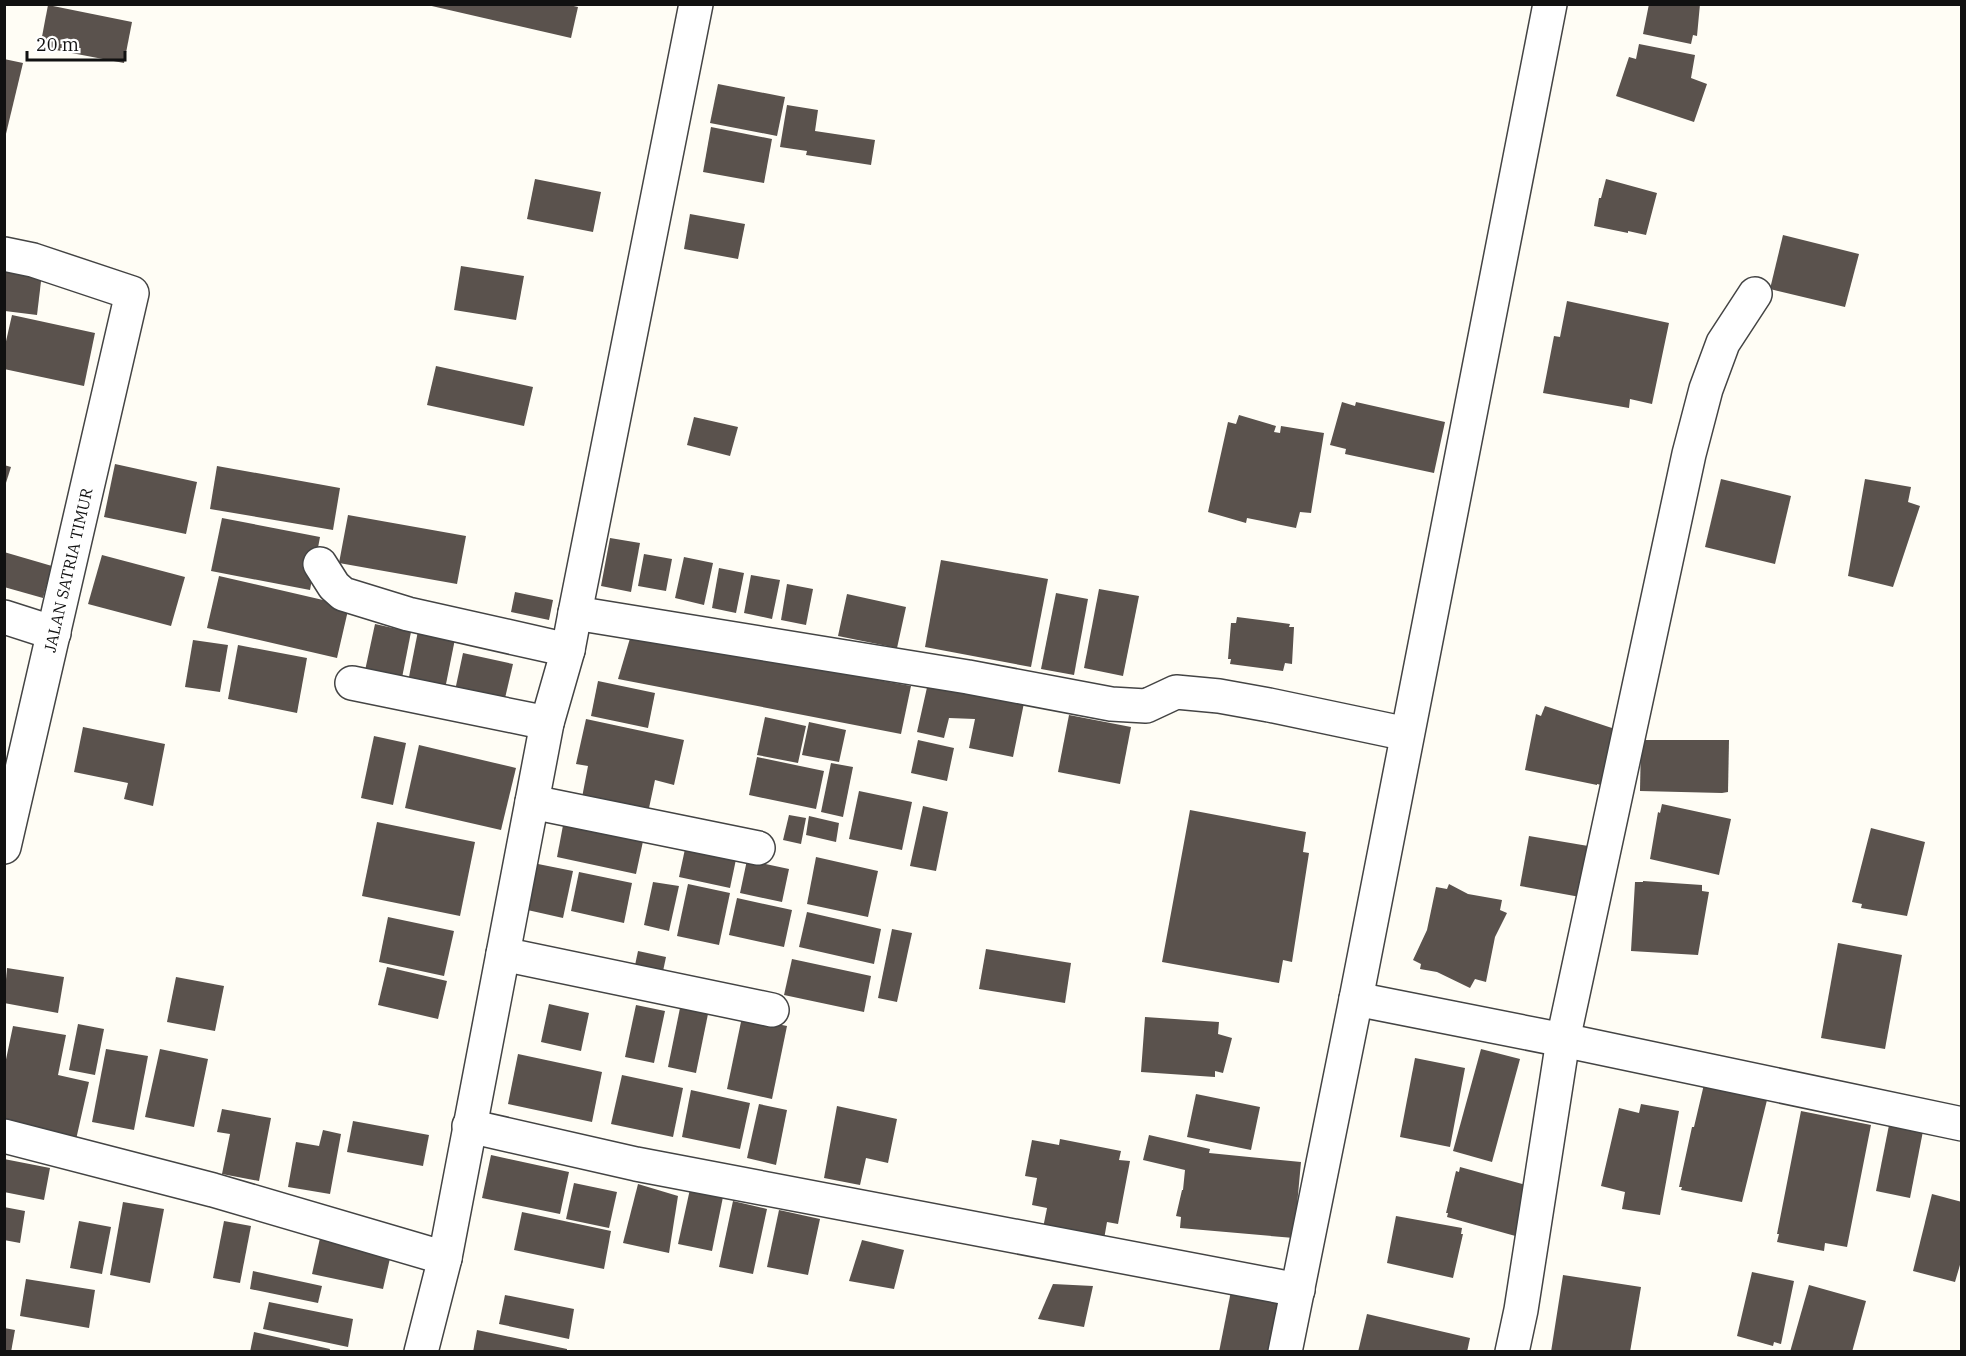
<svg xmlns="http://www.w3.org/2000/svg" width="1966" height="1356" viewBox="0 0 1966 1356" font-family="'IBM Plex Serif',serif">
	<rect width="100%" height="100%" fill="#fffdf5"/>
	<g fill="#5a524d">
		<path d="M423,4H565L578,7L571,38Z"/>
		<path d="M1649,4H1700L1697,36L1693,35L1691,44L1643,34Z"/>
		<path d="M48,5L132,22L124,63L40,47Z"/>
		<path d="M1639,44L1695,55L1691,78L1707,84L1694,122L1616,96L1629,57L1636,59Z"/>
		<path d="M4,59L23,63L5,138H4Z"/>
		<path d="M718,84L785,97L777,136L710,123Z"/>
		<path d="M787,105L818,110L815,131L875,140L871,165L806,155L807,151L780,147Z"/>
		<path d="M711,127L772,139L764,183L703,172Z"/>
		<path d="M535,179L601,192L593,232L527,219Z"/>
		<path d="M1606,179L1657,193L1646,235L1628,231V233L1594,226L1599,198H1601Z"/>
		<path d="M690,214L745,224L738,259L684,249Z"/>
		<path d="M1783,235L1859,254L1845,307L1770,289Z"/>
		<path d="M461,266L524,276L516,320L454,310Z"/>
		<path d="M5,268L42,273L37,315L5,311Z"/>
		<path d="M1567,301L1669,323L1652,404L1630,399L1629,408L1543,393L1554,336L1560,337Z"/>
		<path d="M12,315L95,333L84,386L4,369V350Z"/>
		<path d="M436,366L533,387L524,426L427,405Z"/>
		<path d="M1342,402L1355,406L1356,402L1445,422L1434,473L1345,454L1346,449L1330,445Z"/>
		<path d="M1239,415L1276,426L1274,432L1280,433L1281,426L1324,433L1311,513L1300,512L1296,528L1247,518L1246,523L1208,512L1228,422L1236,424Z"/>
		<path d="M694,417L738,427L730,456L687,445Z"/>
		<path d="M115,464L197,482L186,534L104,517Z"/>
		<path d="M4,465L11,467L5,486H4Z"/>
		<path d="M217,466L340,488L333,530L210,509Z"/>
		<path d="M1721,479L1791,496L1775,564L1705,547Z"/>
		<path d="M1865,479L1911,487L1908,502L1920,506L1893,587L1848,576Z"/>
		<path d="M348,515L466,536L457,584L339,563Z"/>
		<path d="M222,518L320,537L310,590L211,571Z"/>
		<path d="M610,538L640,543L631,592L601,586Z"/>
		<path d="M4,552L52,566L43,598L4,587Z"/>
		<path d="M644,554L672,559L666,591L638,586Z"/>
		<path d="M102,555L185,577L171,626L88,604Z"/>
		<path d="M684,557L713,563L704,605L675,598Z"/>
		<path d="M941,560L1048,579L1031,667L925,647Z"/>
		<path d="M719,568L744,573L736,613L712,608Z"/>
		<path d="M751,575L780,580L772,619L744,613Z"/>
		<path d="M219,576L349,606L337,658L207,628Z"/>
		<path d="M787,584L813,589L806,625L781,620Z"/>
		<path d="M1099,589L1139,596L1123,676L1084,668Z"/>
		<path d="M515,592L553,600L549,620L511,612Z"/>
		<path d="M1056,593L1088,599L1074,675L1041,669Z"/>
		<path d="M847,594L906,607L897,648L838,636Z"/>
		<path d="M1237,617L1290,624L1289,627H1294L1292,664L1285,663L1283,671L1230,664L1231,659H1228L1231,623H1236Z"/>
		<path d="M375,624L411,632L400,688L363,680Z"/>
		<path d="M418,631L455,639L444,694L407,687Z"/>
		<path d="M631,635L911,686L901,734L618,679Z"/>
		<path d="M193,640L228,645L220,692L185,687Z"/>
		<path d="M238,645L307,658L297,713L228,699Z"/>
		<path d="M463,653L513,664L502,711L453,700Z"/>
		<path d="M598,681L655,693L648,728L591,716Z"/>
		<path d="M928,683L1024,703L1013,757L969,748L975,719L949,718L944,738L917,732Z"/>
		<path d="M1545,706L1615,729L1611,787L1597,784V785L1525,770L1536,714L1541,716Z"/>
		<path d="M1069,715L1131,727L1120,784L1058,772Z"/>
		<path d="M765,717L806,726L798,763L757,755Z"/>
		<path d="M586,719L684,740L674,785L655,780L646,822L580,808L588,766L576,764Z"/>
		<path d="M809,722L846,730L839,762L802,755Z"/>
		<path d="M83,727L165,744L153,806L124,799L128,783L74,772Z"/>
		<path d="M374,736L406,743L393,805L361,798Z"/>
		<path d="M918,740L954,748L947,781L911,773Z"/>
		<path d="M1641,740H1729L1728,792L1722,793L1640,791Z"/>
		<path d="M419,745L516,768L501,830L405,808Z"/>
		<path d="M757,757L824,771L816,809L749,795Z"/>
		<path d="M831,763L853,767L843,817L821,812Z"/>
		<path d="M859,791L912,802L902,850L849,839Z"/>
		<path d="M1662,804L1731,819L1719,875L1650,859L1658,812L1660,813Z"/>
		<path d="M923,806L948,812L936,871L910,866Z"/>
		<path d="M1190,810L1306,832L1303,852L1309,853L1292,962L1283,960L1279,983L1162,962Z"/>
		<path d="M565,815L645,832L636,874L557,857Z"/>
		<path d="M789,815L806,818L801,844L783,840Z"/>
		<path d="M809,816L839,823L836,842L806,835Z"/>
		<path d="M377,822L475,842L460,916L362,896Z"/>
		<path d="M1871,828L1925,842L1907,916L1861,908L1862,904L1852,902Z"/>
		<path d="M688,835L739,845L730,888L679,877Z"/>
		<path d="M1529,836L1600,848L1591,899L1520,886Z"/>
		<path d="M816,857L878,871L868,917L807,904Z"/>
		<path d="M747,860L789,869L782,902L740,893Z"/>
		<path d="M533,863L573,871L563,918L523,909Z"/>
		<path d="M579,872L632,883L624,923L571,911Z"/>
		<path d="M1643,881L1702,885V891L1709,892L1698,955L1631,951L1635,882H1643Z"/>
		<path d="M653,882L679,886L669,931L644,925Z"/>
		<path d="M688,884L730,893L719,945L677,936Z"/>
		<path d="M1449,884L1468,894L1502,900L1500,910L1507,913L1495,937L1486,982L1475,979L1470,988L1437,972L1420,969L1421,964L1413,960L1427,930L1436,887L1447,889Z"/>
		<path d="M737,898L792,910L784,947L729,935Z"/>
		<path d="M807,912L881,929L874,964L799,947Z"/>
		<path d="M388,917L454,931L444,976L379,962Z"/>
		<path d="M892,929L912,933L897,1002L878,998Z"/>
		<path d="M1838,943L1902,955L1885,1049L1821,1038Z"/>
		<path d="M986,949L1071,963L1065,1003L979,989Z"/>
		<path d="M638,951L666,957L662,976L634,970Z"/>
		<path d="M792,959L871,976L864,1012L784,995Z"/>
		<path d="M387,967L447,981L438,1019L378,1005Z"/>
		<path d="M7,968L64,977L58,1013L4,1003Z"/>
		<path d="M176,977L224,986L215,1031L167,1022Z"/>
		<path d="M549,1004L589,1013L581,1051L541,1042Z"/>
		<path d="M636,1005L665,1011L654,1063L625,1057Z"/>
		<path d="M680,1008L708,1014L696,1073L668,1067Z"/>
		<path d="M742,1017L787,1026L772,1099L727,1089Z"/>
		<path d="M1145,1017L1219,1022L1218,1034L1232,1038L1223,1073L1215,1071V1077L1141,1072Z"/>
		<path d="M78,1024L104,1029L95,1075L69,1070Z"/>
		<path d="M13,1026L66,1035L58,1075L89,1082L75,1144L4,1130V1069Z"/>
		<path d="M106,1049L148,1056L134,1130L92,1122Z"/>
		<path d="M160,1049L208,1059L194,1127L145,1117Z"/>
		<path d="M1481,1049L1520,1059L1492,1162L1453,1151Z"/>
		<path d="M518,1054L602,1072L592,1122L508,1104Z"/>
		<path d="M1415,1058L1465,1068L1450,1147L1400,1137Z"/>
		<path d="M622,1075L683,1088L673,1137L611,1124Z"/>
		<path d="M1705,1080L1768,1096L1742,1202L1681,1190L1682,1187H1679L1692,1127H1694Z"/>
		<path d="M691,1090L750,1103L740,1149L682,1137Z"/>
		<path d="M1196,1094L1260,1107L1251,1150L1187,1137Z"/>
		<path d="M759,1104L787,1110L776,1165L747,1158Z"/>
		<path d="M1641,1104L1679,1111L1660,1215L1622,1209L1625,1192L1601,1186L1619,1108L1639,1113Z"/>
		<path d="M837,1106L897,1119L888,1163L866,1158L860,1185L824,1178Z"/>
		<path d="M222,1109L271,1118L259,1181L222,1174L230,1134L217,1132Z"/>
		<path d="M1801,1111L1871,1125L1847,1247L1825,1243L1824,1251L1777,1242L1779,1234H1777Z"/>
		<path d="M1890,1120L1924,1126L1910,1198L1876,1191Z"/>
		<path d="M353,1121L429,1135L423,1166L347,1152Z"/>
		<path d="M323,1130L341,1134L330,1194L288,1187L296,1142L319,1146Z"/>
		<path d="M1149,1135L1210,1149L1209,1153L1301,1162L1294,1238L1180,1228L1181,1217L1176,1216L1182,1190H1183L1185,1170L1143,1160Z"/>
		<path d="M1060,1139L1121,1151L1119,1160L1130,1161L1118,1224L1107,1222L1103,1245L1042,1233L1047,1208L1032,1205L1037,1178L1025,1176L1032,1140L1059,1145Z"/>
		<path d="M491,1155L569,1172L560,1214L482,1198Z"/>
		<path d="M4,1159L50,1168L44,1200L4,1192Z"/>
		<path d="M1460,1167L1533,1187L1519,1237L1447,1217L1448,1213H1446L1456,1171L1459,1172Z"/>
		<path d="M574,1183L617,1192L609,1228L566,1219Z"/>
		<path d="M638,1184L678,1196L669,1253L623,1243Z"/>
		<path d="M690,1189L723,1197L712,1251L678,1244Z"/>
		<path d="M1932,1194L1962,1202V1258L1955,1282L1913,1271Z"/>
		<path d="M733,1201L767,1209L753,1274L719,1267Z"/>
		<path d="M123,1202L164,1209L150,1283L110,1275Z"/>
		<path d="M4,1207L25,1211L20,1243L4,1240Z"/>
		<path d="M779,1210L820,1219L808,1275L767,1267Z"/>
		<path d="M522,1212L611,1231L604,1269L514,1250Z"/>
		<path d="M1396,1216L1462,1228L1461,1234H1463L1453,1278L1387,1263Z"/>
		<path d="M79,1221L111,1227L102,1274L70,1268Z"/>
		<path d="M224,1221L251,1226L240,1283L213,1278Z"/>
		<path d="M320,1238L391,1254L383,1289L312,1274Z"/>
		<path d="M862,1240L904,1250L894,1289L849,1281Z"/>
		<path d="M253,1271L322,1286L318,1303L250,1289Z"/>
		<path d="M1752,1272L1794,1281L1781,1344L1774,1342L1773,1346L1737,1336Z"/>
		<path d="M1563,1275L1641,1287L1630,1352H1551Z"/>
		<path d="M26,1279L95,1290L89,1328L20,1316Z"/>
		<path d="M1053,1284L1093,1286L1084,1327L1038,1319Z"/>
		<path d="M1809,1285L1866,1301L1852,1352H1790Z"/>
		<path d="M1231,1291L1290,1302L1280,1352H1219Z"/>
		<path d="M505,1295L574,1309L569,1339L499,1324Z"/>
		<path d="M269,1302L353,1319L348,1347L263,1329Z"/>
		<path d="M1367,1314L1470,1338L1467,1352H1358Z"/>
		<path d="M4,1328L15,1330L11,1352H4Z"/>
		<path d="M477,1330L567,1349V1352H473Z"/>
		<path d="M254,1332L330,1349L329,1352H250Z"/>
	</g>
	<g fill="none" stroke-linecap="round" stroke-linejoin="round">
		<defs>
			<g id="minor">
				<path d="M4,254L33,260L132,293L4,847"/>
				<path d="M320,564L334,586L343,594L408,614L568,650"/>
				<path d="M575,613L968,677L1111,704L1146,706L1176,692L1219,696L1269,705L1407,734"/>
				<path d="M4,617L54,633"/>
				<path d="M352,683L547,723"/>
				<path d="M532,802L758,848"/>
				<path d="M503,954L772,1010"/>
				<path d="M1356,999L1563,1040L1962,1124"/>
				<path d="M469,1126L636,1164L1298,1290"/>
				<path d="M4,1136L213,1190L445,1258"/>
				<path d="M421,1352L445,1258L547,723L568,650L575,613L696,4"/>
				<path d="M1285,1352L1356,999L1550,4"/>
				<path d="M1512,1352L1521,1310L1563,1040L1689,454L1706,389L1723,343L1755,294"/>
			</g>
		</defs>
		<use href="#minor" stroke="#444" stroke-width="36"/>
		<use href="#minor" stroke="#fff" stroke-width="33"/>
	</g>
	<g text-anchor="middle" stroke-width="6" stroke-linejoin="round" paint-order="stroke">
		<g font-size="16" fill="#111" stroke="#fff">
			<text transform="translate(68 570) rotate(-77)" y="6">JALAN SATRIA TIMUR</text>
		</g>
	</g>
	<rect width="1966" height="1356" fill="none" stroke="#111111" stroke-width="12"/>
	<path d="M27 51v9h98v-9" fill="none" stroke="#111111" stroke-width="3"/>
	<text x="36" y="51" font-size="18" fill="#111111" stroke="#ffffff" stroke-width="4.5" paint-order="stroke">20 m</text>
</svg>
